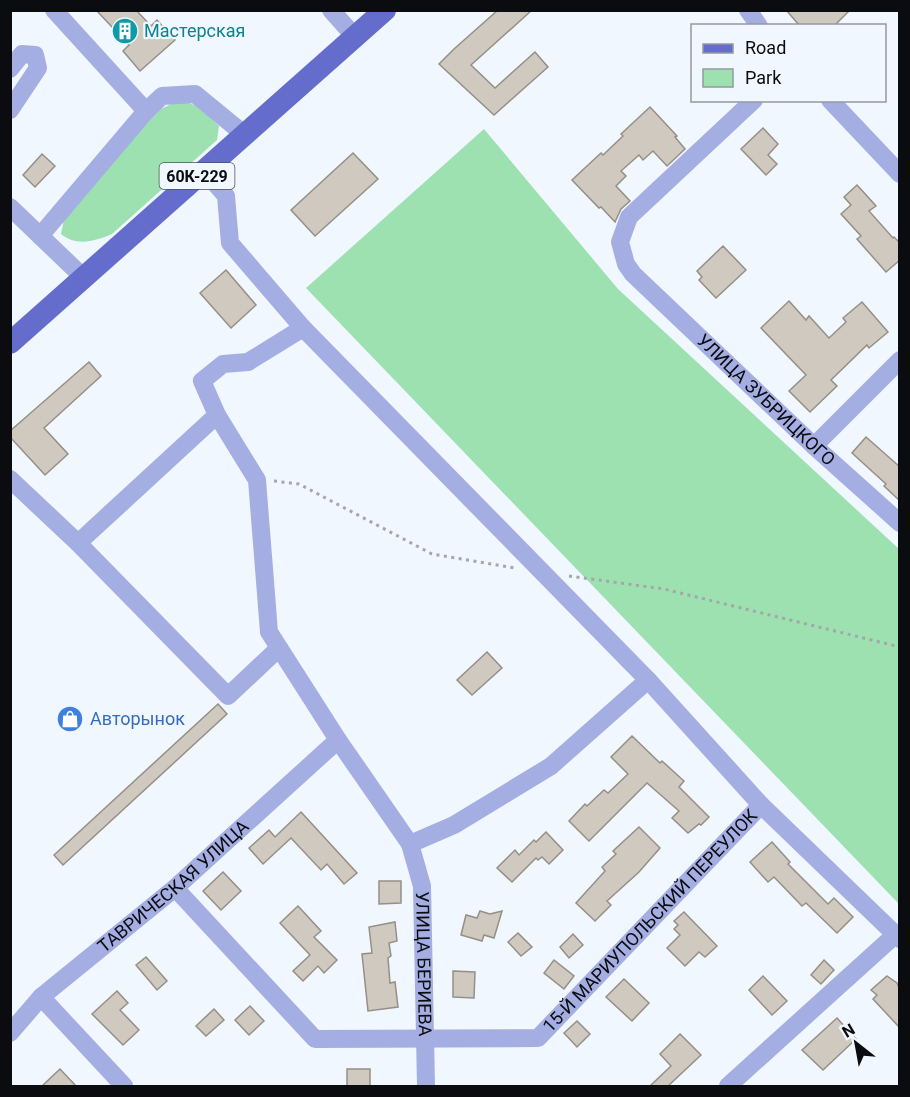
<svg xmlns="http://www.w3.org/2000/svg" width="910" height="1097" viewBox="0 0 910 1097" font-family="Roboto,sans-serif">
	<rect width="100%" height="100%" fill="#f0f7fe"/>
	<g fill="#9de1b0">
		<path d="M187,102L199,107L219,126L217,140L112,234C95,241 77,247 61,234L64,219L157,111L171,104Z"/>
		<path d="M484,129L618,289L899,549V904L306,288Z"/>
	</g>
	<g fill="#d0c9bf" stroke="#958f85" stroke-width="1.5">
		<path d="M96,10H136L151,26L157,20L175,40L140,71L123,51L129,45Z"/>
		<path d="M498,10H532L471,65L495,88L535,52L548,67L494,115L439,64L454,49Z"/>
		<path d="M786,10H850L834,26H800Z"/>
		<path d="M650,107L677,136L675,137L685,149L667,166L653,151L643,160L639,155L621,171L626,176L616,186L630,201L621,209L615,222L601,207L599,208L572,180L601,153L603,155L623,136L621,134Z"/>
		<path d="M763,128L778,144L768,155L777,164L766,175L741,149Z"/>
		<path d="M353,153L378,179L315,236L291,210Z"/>
		<path d="M42,154L55,166L35,187L23,175Z"/>
		<path d="M857,185L876,206L869,211L893,238L894,237L900,243V260L886,272L857,239L861,236L841,214L851,205L844,197Z"/>
		<path d="M723,246L746,270L716,298L699,280L702,277L697,271Z"/>
		<path d="M226,270L256,305L231,328L200,293Z"/>
		<path d="M789,301L806,320L809,316L829,338L846,322L843,318L862,302L888,332L869,348L867,345L831,380L837,386L810,412L789,391L806,375L761,328Z"/>
		<path d="M89,362L101,376L44,428L68,454L45,475L10,437V431Z"/>
		<path d="M866,437L900,467V501L884,486L886,484L852,453Z"/>
		<path d="M487,652L502,668L472,695L457,680Z"/>
		<path d="M218,704L227,714L63,865L54,855Z"/>
		<path d="M632,736L660,763L662,761L684,781L679,787L709,817L701,825L699,824L688,833L672,818L679,811L647,783L589,841L569,821L585,804L587,806L604,790L608,793L628,774L611,757Z"/>
		<path d="M301,812L357,873L344,884L327,864L321,870L291,838L263,864L249,848L269,830L275,837Z"/>
		<path d="M639,827L660,848L639,872L607,901L611,905L595,921L576,903L605,871L602,867L616,854L613,851Z"/>
		<path d="M546,832L563,850L549,864L542,857L538,860L536,858L512,882L497,868L515,850L519,855L534,840L536,842Z"/>
		<path d="M772,842L790,862L788,864L828,904L834,898L853,917L837,933L806,903L802,906L774,877L768,882L750,862Z"/>
		<path d="M223,872L241,891L221,910L203,891Z"/>
		<path d="M379,881H401V903L379,904Z"/>
		<path d="M298,906L321,931L314,937L337,960L324,973L318,966L303,981L293,971L310,955L280,923Z"/>
		<path d="M480,911L490,914L502,911L494,938L484,935L482,941L461,935L466,915L477,918Z"/>
		<path d="M684,912L717,946L705,957L699,952L685,966L667,948L680,935L674,929L678,925L674,921Z"/>
		<path d="M395,922L397,941L389,943L391,956L388,958L390,983L395,982L398,1007L368,1011L362,954L372,953L369,927Z"/>
		<path d="M518,933L532,947L521,956L508,942Z"/>
		<path d="M573,934L583,945L569,958L560,947Z"/>
		<path d="M146,957L167,981L157,990L136,965Z"/>
		<path d="M554,960L574,976L564,989L544,973Z"/>
		<path d="M824,960L834,970L821,984L811,975Z"/>
		<path d="M453,971L475,972L474,998L453,997Z"/>
		<path d="M763,976L787,1001L772,1015L749,990Z"/>
		<path d="M887,976L897,983L900,990V1028L873,999L877,995L871,990Z"/>
		<path d="M624,979L649,1003L632,1021L606,997Z"/>
		<path d="M117,991L128,1003L120,1010L139,1030L123,1045L92,1014Z"/>
		<path d="M250,1006L264,1021L249,1035L235,1020Z"/>
		<path d="M214,1009L224,1020L206,1036L196,1026Z"/>
		<path d="M837,1018L856,1039L823,1070L802,1050Z"/>
		<path d="M577,1021L590,1034L577,1047L564,1033Z"/>
		<path d="M680,1034L701,1055L668,1086H650L671,1066L660,1054Z"/>
		<path d="M60,1069L76,1086H42Z"/>
		<rect x="347" y="1069" width="23" height="17"/>
	</g>
	<g fill="none" stroke-linecap="round" stroke-linejoin="round">
		<g stroke="#a2a7ad" stroke-width="3" stroke-dasharray="3 4.5" stroke-linecap="butt">
			<path d="M274,481L299,484L432,554L515,568"/>
			<path d="M569,576L664,589L900,647"/>
		</g>
		<g stroke="#a5aee2" stroke-width="18">
			<path d="M54,10L146,111"/>
			<path d="M331,10L355,37"/>
			<path d="M748,10L759,26"/>
			<path d="M10,69L22,54L35,55L38,68L10,110"/>
			<path id="s1" d="M754,100L629,217L620,242L626,264L633,274L814,446L900,523"/>
			<path d="M830,100L900,174"/>
			<path d="M204,170L226,196L230,243L303,328L648,680L761,805L900,939"/>
			<path d="M10,207L83,277"/>
			<path d="M40,236L146,111L162,96L195,94L245,135"/>
			<path id="s2" d="M303,328L248,362L223,364L202,381L217,415L257,480L269,632L338,740L410,844L422,886L426,1086"/>
			<path d="M814,446L900,360"/>
			<path d="M10,479L78,543L228,696L279,648"/>
			<path d="M78,543L217,415"/>
			<path d="M410,844L454,825L551,766L648,680"/>
			<path id="s3" d="M175,888L315,1039L538,1038L761,805"/>
			<path d="M41,997L124,1086"/>
			<path id="s4" d="M10,1033L41,997L175,888L338,740"/>
			<path d="M728,1086L895,935"/>
		</g>
		<path stroke="#646dcb" stroke-width="22" d="M10,343L385,10"/>
	</g>
	<defs>
		<symbol id="building-disc" viewBox="-11 -11 22 22"><circle r="9.5" fill="#0f9aa8" stroke="#f0f7fe"/><path d="M-4-6H4V6H1V3H-1V6H-4ZM-2.5-4.3h1.7v1.8h-1.7ZM.8-4.3h1.7v1.8H.8ZM-2.5-1h1.7V.8h-1.7ZM.8-1h1.7V.8H.8Z" fill="#fff"/></symbol>
		<symbol id="shop-disc" viewBox="-11 -11 22 22"><circle r="9.5" fill="#3f7fe0" stroke="#f0f7fe"/><path d="M-5-2.5h2.3a2.7 3.5 0 0 1 5.4 0H5L5.5 6h-11ZM-1.5-2.5h3a1.5 2.3 0 0 0-3 0Z" fill="#fff"/></symbol>
	</defs>
	<g fill-rule="evenodd">
		<use href="#building-disc" x="110" y="16" width="30" height="30"/>
		<use href="#shop-disc" x="55" y="704" width="30" height="30"/>
	</g>
	<g text-anchor="middle" stroke-width="4.5" stroke-linejoin="round" paint-order="stroke">
		<rect fill="#f0f7fe" stroke="#4f5257" stroke-width="1.5" x="159.5" y="163" width="75" height="26" rx="4.5"/>
		<g font-size="16" font-weight="bold" fill="#0a0c0f">
			<text x="197" y="182">60К-229</text>
		</g>
		<g font-size="18" fill="#0d838f" stroke="#f0f7fe" text-anchor="start">
			<text x="144" y="37">Мастерская</text>
		</g>
		<g font-size="18" fill="#0a0c0f" stroke="#f0f7fe">
			<text dy="6" stroke="none"><textPath href="#s1" startOffset="416">УЛИЦА ЗУБРИЦКОГО</textPath></text>
			<text dy="6" stroke="none"><textPath href="#s4" startOffset="220">ТАВРИЧЕСКАЯ УЛИЦА</textPath></text>
			<text dy="6" stroke="none"><textPath href="#s3" startOffset="591">15-Й МАРИУПОЛЬСКИЙ ПЕРЕУЛОК</textPath></text>
			<text dy="6" stroke="none"><textPath href="#s2" startOffset="759">УЛИЦА БЕРИЕВА</textPath></text>
		</g>
		<g font-size="18" fill="#366cbe" stroke="#f0f7fe" text-anchor="start">
			<text x="90" y="725">Авторынок</text>
		</g>
	</g>
	<rect width="910" height="1097" fill="none" stroke="#0a0c0f" stroke-width="24"/>
	<rect x="691" y="24" width="195" height="78" fill="#f0f7fe" stroke="#94999e" stroke-width="1.5"/>
	<rect x="703" y="44" width="30" height="9" fill="#646dcb" stroke="#94999e" stroke-width="1.5"/>
	<text x="745" y="54" font-size="18" fill="#0a0c0f">Road</text>
	<rect x="703" y="69" width="30" height="18" fill="#9de1b0" stroke="#94999e" stroke-width="1.5"/>
	<text x="745" y="84" font-size="18" fill="#0a0c0f">Park</text>
	<g transform="translate(856 1043) rotate(329)" stroke="#f0f7fe" stroke-width="4.5" paint-order="stroke">
	<path d="M0-4.5L10 22L0 15L-10 22Z" fill="#0a0c0f"/>
	<text y="-9" font-size="16" font-weight="bold" text-anchor="middle" fill="#0a0c0f">N</text>
	</g>
</svg>
